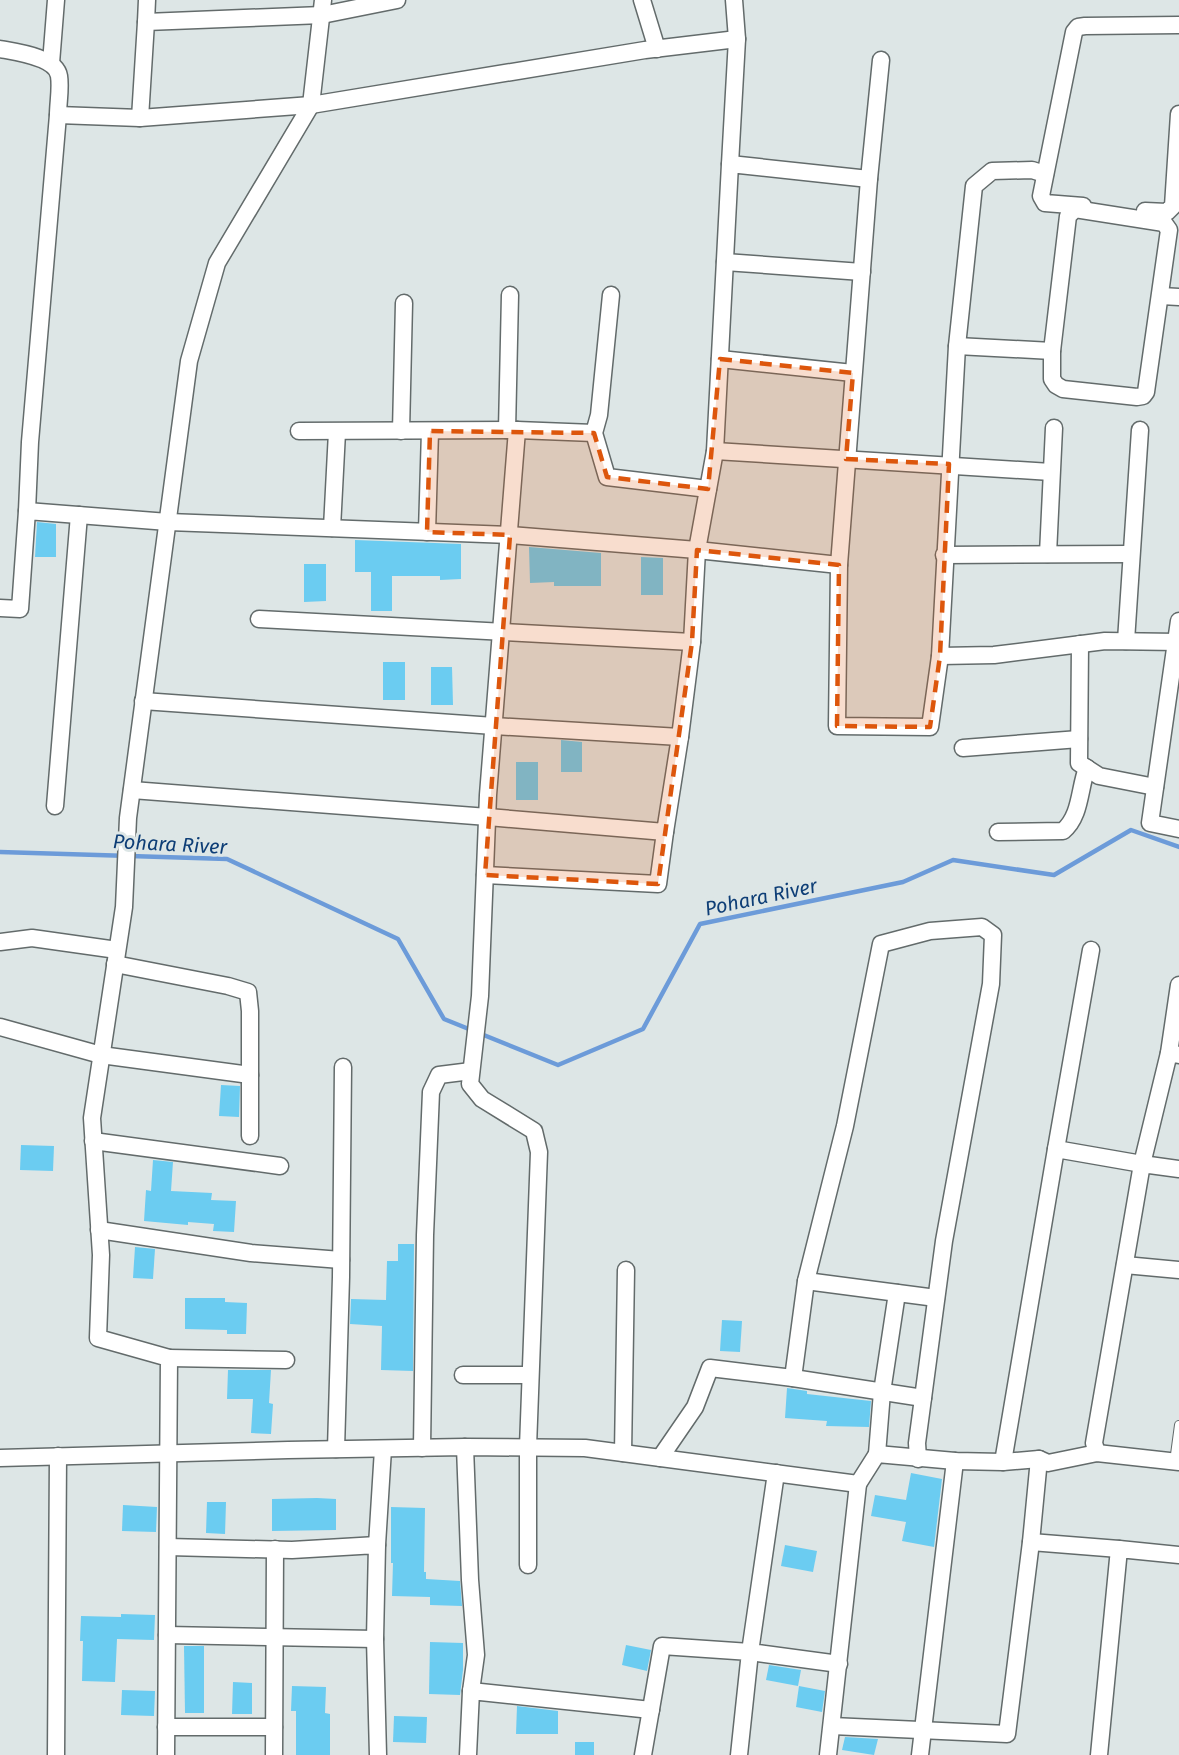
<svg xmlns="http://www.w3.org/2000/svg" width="1179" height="1755" viewBox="0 0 1179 1755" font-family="'Fira Sans',sans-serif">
	<rect width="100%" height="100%" fill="#dde6e6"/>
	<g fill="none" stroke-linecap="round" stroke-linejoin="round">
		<path stroke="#6c9bd9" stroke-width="4.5" d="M0,852L227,859L398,939L444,1019L558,1065L643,1029L700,924L903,882L953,860L1054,875L1131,830L1179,847"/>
	</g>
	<g fill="#6bccf1">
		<path d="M37,522L56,524V557H35Z"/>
		<path d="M355,540L461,544V579L440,580V576H392V611H371V572H355Z"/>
		<path d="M529,547L601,553V586H554V582L530,583Z"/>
		<path d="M641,557L663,558V595H641Z"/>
		<path d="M304,564H326V601L304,602Z"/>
		<rect x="383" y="662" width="22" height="38"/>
		<path d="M431,667H452L453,705H431Z"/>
		<path d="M561,740L582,742V772H561Z"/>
		<rect x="516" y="762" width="22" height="38"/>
		<path d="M221,1085L240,1086L239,1117L219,1116Z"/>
		<path d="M21,1145L54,1146L53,1171L20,1170Z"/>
		<path d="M153,1160L173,1162L171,1191L212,1193L211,1200L236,1201L234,1232L213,1231L214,1224L188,1222V1225L144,1221L146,1190L151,1191Z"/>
		<path d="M398,1244H414L413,1371L381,1370L382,1326L350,1324L351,1299L386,1300L387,1261H398Z"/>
		<path d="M135,1247L155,1249L153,1279L133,1278Z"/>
		<path d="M185,1298H225V1302L247,1303L246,1334H227V1330L185,1329Z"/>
		<path d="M722,1320L742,1321L740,1352L720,1351Z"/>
		<path d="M228,1370H271L269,1403L273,1404L271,1434L251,1433L253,1399H227Z"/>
		<path d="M787,1388L807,1391V1394L871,1401L869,1427L826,1426L827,1421L785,1418Z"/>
		<path d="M911,1473L942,1479L934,1547L902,1541L906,1522L871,1516L875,1495L906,1500Z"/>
		<path d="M317,1498L336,1499V1530L272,1531V1499Z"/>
		<path d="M207,1502H226L225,1534L206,1533Z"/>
		<path d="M123,1505L157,1507L156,1532L122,1531Z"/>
		<path d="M391,1507L425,1508L424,1572H426V1579L460,1581L462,1606L430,1605V1597L392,1596L393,1563H391Z"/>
		<path d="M785,1545L817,1551L813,1572L781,1566Z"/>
		<path d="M121,1614L155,1615L154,1640L117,1639L115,1682L82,1681L83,1641H80L81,1616L121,1617Z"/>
		<path d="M430,1642L463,1643V1670L460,1695L429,1694Z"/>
		<path d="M626,1645L651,1650L647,1671L622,1665Z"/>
		<path d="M184,1646H204V1713H185Z"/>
		<path d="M769,1665L801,1670L798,1686L766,1680Z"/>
		<path d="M233,1682L252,1683V1714H232Z"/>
		<path d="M292,1686L326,1687L325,1713L330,1714V1755H296V1711H291Z"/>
		<path d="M799,1686L825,1691L822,1712L796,1707Z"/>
		<path d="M122,1690L155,1691L154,1716L121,1715Z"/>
		<path d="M517,1706L558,1711V1734H516Z"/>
		<path d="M394,1716L427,1717L426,1743L393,1742Z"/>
		<path d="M845,1737L878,1739L874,1755L842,1750Z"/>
		<rect x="575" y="1742" width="19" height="13"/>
	</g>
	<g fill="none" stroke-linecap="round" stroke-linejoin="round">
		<defs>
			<path id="lane" d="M1174,1462L1179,1425"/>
			<g id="street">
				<path d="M642,0L657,49"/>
				<path d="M146,22L147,0"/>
				<path d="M0,49C16,52 56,57 59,76C61,88 58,103 58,115L30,442L27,511"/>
				<path d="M881,60L869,179L839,565L837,726L930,727L940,656"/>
				<path d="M51,63L56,0"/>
				<path d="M58,115L140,118L311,105L645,50L737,39"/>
				<path d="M140,118L146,22L322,15L397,0"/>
				<path d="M730,164L737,39L734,0"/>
				<path d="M1045,174L1032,170L992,171L974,186L957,346L940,656L994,655L1105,641L1179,642"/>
				<path d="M1083,206L1045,203L1041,196L1074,32L1078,27L1085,26L1179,25"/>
				<path d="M1075,209L1164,223L1169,230L1146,392L1143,396L1137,397L1063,389L1056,385L1052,379V351L1068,216Z"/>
				<path d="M1145,211L1167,212L1173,206L1179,114"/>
				<path d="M725,262L862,272"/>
				<path d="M611,295L599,415L594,433L607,477L708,489"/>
				<path d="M1161,296L1179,297"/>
				<path d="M957,346L1052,351"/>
				<path d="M720,359L853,373"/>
				<path d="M507,430L510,295"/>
				<path d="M517,430L488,795L480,996L470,1084L482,1099L534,1131L539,1152L528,1447V1565"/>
				<path d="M299,431L517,430L594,433"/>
				<path d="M401,431L404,303"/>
				<path d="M715,451L1051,472"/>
				<path d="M332,528L337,432"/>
				<path d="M427,532L430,431"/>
				<path d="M1048,554L1054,428"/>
				<path d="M944,555L1131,554"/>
				<path d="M0,608L20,609L27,511L168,522L510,535L697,550L839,565"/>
				<path d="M259,619L692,642"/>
				<path d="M1179,621L1150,823L1179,829"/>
				<path d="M1126,641L1140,430"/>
				<path d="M1080,644L1079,763L1099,776L1155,787"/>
				<path d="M143,701L494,726L680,737"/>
				<path d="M963,748L1079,739"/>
				<path d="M132,790L488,817L665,832L680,737L692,642L697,550L715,451L730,164L869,179"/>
				<path d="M55,806L79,515"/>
				<path d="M998,832L1063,831C1081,816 1079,789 1087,768"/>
				<path d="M485,875L658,884L665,832"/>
				<path d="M0,942L32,938L117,950"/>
				<path d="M115,964L228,986L248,992L250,1011V1136"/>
				<path d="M0,1027L101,1055L250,1075"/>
				<path d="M1169,1053L1179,985"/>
				<path d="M93,1141L280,1166"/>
				<path d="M1056,1149L1091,950"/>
				<path d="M99,1230L251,1253L341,1260"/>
				<path d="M1125,1265L1179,1270"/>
				<path d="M806,1281L936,1298"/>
				<path d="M169,1358L286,1360"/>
				<path d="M463,1375H530"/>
				<path d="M793,1378L806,1281L845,1126L881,944L930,931L982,927L993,935L991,984L944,1241L917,1443L918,1459"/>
				<path d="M465,1447L470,1580L476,1655L471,1691"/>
				<path d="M422,1448L425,1235L431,1092L439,1075L471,1071"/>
				<path d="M336,1449L341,1277L343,1067"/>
				<path d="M623,1453L626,1270"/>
				<path d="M1097,1453L1094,1443L1142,1164L1179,1169"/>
				<path d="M877,1454L882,1392L897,1293"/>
				<path d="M0,1458L288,1450L465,1447L585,1448L858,1484L877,1454L955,1461L1003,1462L1039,1459L1048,1463L1097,1453L1179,1462"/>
				<path d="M660,1458L695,1407L710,1368L793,1378L923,1398"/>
				<path d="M1003,1462L1056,1149L1142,1164L1169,1053L1179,1055"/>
				<path d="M776,1473L750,1652L839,1664"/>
				<path d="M1031,1542L1119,1549"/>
				<path d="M377,1545L383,1449"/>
				<path d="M168,1547L292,1550L377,1545L375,1639L378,1755"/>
				<path d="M167,1635L375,1639"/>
				<path d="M832,1726L1007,1734L1031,1542L1039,1459"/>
				<path d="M166,1727H274"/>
				<path d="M56,1755L58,1456"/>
				<path d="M166,1755L169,1358L98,1338L101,1255L92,1118L124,907L128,818L189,361L217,263L311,105L323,0"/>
				<path d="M274,1755L275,1549"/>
				<path d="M468,1755L471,1691L651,1710"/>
				<path d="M643,1755L662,1646L750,1652L739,1755"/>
				<path d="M828,1755L858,1484"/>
				<path d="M920,1755L955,1461"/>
				<path d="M1099,1755L1119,1549L1179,1555"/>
			</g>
		</defs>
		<use href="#lane" stroke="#636b6b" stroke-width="10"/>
		<use href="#street" stroke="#636b6b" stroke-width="19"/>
		<use href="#lane" stroke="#fff" stroke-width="8"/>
		<use href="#street" stroke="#fff" stroke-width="16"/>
	</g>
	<path fill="#dd560c" fill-opacity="0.2" stroke="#dd560c" stroke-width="4.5" stroke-dasharray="12 8" stroke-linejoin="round" d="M720,359L853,373L846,459L949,464L940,656L930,727L837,726L839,565L697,550L692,642L658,884L485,875L510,535L427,532L430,431L594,433L607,477L708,489Z"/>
	<g text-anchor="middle" stroke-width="6" stroke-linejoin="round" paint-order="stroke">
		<g font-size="20" font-style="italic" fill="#0e3e76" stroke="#dde6e6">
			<text transform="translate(170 844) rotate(3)" y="7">Pohara River</text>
			<text transform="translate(761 897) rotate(-12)" y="7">Pohara River</text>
		</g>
	</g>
</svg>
